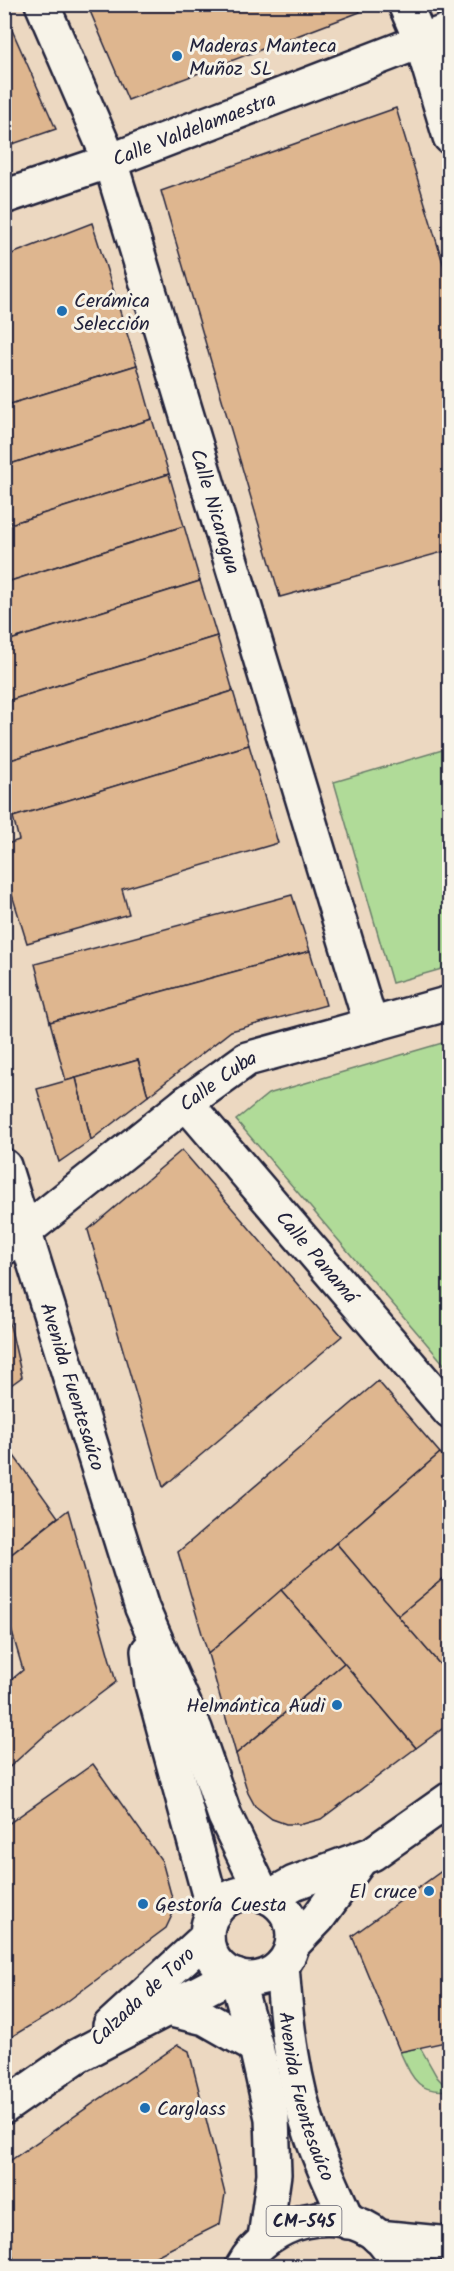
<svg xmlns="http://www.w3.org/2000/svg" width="454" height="2271" viewBox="0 0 454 2271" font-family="Kalam,sans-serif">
	<rect width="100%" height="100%" fill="#f2e7d6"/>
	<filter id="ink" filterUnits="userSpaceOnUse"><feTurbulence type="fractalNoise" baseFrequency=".0167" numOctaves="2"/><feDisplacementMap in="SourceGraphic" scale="12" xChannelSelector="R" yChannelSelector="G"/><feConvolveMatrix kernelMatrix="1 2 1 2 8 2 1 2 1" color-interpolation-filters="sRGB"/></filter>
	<g filter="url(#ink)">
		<rect fill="#ecd8c1" x="5" y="5" width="444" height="2261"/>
		<g fill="#b0db98" stroke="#697e6a" stroke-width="1.5">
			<path d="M449,748V967L392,983L334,782Z"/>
			<path d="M449,1041H450L449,1370L236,1120L268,1094Z"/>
			<path d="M420,2047L437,2077L449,2090C417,2094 412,2077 400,2052Z"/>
		</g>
		<g fill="#deb68f" stroke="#22223b" stroke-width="1.5">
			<path d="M87,4H357L360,12L128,100Z"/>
			<path d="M4,12L56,129L4,147Z"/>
			<path d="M396,108L450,286V550L280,597L161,191Z"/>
			<path d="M92,223L137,365L4,406V257Z"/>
			<path d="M137,365L152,419L4,466V406Z"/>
			<path d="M152,419L169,474L4,526V466Z"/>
			<path d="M169,474L184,526L4,583V526Z"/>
			<path d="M184,526L200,581L4,642V583Z"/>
			<path d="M200,581L217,636L4,702V642Z"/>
			<path d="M217,636L233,691L4,762V702Z"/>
			<path d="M233,691L249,745L4,820V762Z"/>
			<path d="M249,745L278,843L122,889L129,914L27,943L4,869V845L19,840L13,817Z"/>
			<path d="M292,895L310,951L50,1022L35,964Z"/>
			<path d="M310,951L326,1005L231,1031L148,1096L138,1060L66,1081L50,1022Z"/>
			<path d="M138,1060L148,1096L91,1140L76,1078Z"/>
			<path d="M76,1078L91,1140L59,1162L37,1089Z"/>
			<path d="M182,1150L342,1336L163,1487L88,1230Z"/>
			<path d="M4,1299L22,1377L4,1390Z"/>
			<path d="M378,1381L440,1453L208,1654L178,1552Z"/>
			<path d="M4,1442L58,1517L4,1560Z"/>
			<path d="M440,1453L450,1463V1573L398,1616L336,1543Z"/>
			<path d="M68,1510L116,1682L43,1737L4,1772V1686L23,1670L7,1615L4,1617V1560Z"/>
			<path d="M336,1543L450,1676V1723L416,1748L281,1590Z"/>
			<path d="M450,1573V1676L398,1616Z"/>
			<path d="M281,1590L344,1663L236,1754L208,1654Z"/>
			<path d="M344,1663L416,1748L321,1819L303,1824H286L272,1819L255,1806L248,1793L236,1754Z"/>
			<path d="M93,1764L162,1861L175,1909L166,1928L53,2012L11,2037H4V1827Z"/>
			<path d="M450,1865V2041L400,2052L352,1936Z"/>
			<path d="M178,2045L189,2051L225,2194L220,2224L136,2266H16L4,2231V2165Z"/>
			<path d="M4,2231L16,2266H4Z"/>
		</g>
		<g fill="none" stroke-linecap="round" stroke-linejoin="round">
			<defs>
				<g id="minor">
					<path id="s1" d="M42,4L110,161L371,1025"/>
					<path d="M405,4L421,41L450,137"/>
					<path id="s2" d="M4,197L110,161L450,30"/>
					<path id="s3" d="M186,1103L450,1412"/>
					<path id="s4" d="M4,1166L142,1608L195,1729L225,1816L263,1895"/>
					<path id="s5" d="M4,1248L186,1103L247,1059L450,1003"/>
					<path d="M148,1651L152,1685L214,1913"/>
					<circle cx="250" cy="1936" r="43"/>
					<path d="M269,1897L294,1883L372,1854L450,1799"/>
					<path d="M293,1944L318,1918L360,1860"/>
					<path id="s6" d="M282,1965C286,2023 293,2082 312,2137C322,2166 336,2194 348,2222"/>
					<path d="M236,1976L256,2047L272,2118L274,2174L265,2238"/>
					<path d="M167,2009L205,2018L256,2047"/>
					<path d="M110,2026L207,1937"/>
					<path d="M4,2107L77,2056L232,1975"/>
					<path d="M378,2237L450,2244"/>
				</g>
				<path id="highway" d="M243,2266C267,2221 338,2201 379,2237C387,2245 394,2257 402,2266"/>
			</defs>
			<use href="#minor" stroke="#22223b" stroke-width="38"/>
			<use href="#highway" stroke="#22223b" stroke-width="38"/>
			<use href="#minor" stroke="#f7f3e8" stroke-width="33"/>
			<use href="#highway" stroke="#f7f3e8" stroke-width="33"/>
		</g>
	</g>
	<g fill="#1f6fb2" stroke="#f7f3e8" stroke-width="2">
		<circle cx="177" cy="56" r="6"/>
		<circle cx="62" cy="311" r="6"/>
		<circle cx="337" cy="1705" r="6"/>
		<circle cx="429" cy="1891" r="6"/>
		<circle cx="143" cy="1904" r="6"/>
		<circle cx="145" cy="2108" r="6"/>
	</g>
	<g text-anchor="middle" stroke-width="6" stroke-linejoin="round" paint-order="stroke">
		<rect fill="#f7f3e8" stroke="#62616f" stroke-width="1.5" x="266.5" y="2206" width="75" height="30" rx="4.5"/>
		<g font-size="18" font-weight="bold" fill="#22223b">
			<text x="304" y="2227">CM-545</text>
		</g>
		<g font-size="20" fill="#22223b" stroke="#f7f3e8" text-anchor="start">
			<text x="189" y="52">Maderas Manteca<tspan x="189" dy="23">Muñoz SL</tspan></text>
			<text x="74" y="307">Cerámica<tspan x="74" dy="23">Selección</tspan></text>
			<text x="325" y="1712" text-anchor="end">Helmántica Audi</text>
			<text x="417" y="1898" text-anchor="end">El cruce</text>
			<text x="155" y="1911">Gestoría Cuesta</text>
			<text x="157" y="2115">Carglass</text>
		</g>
		<g font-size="20" fill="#22223b" stroke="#f7f3e8">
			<text dy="7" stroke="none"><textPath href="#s2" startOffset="202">Calle Valdelamaestra</textPath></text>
			<text dy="7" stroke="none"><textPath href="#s1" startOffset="537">Calle Nicaragua</textPath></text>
			<text dy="7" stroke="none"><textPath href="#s5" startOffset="272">Calle Cuba</textPath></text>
			<text dy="7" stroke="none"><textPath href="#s3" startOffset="202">Calle Panamá</textPath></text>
			<text dy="7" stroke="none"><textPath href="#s4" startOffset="231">Avenida Fuentesaúco</textPath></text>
			<text transform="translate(142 1996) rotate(-43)" y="7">Calzada de Toro</text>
			<text dy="7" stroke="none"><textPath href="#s6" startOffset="134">Avenida Fuentesaúco</textPath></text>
		</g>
	</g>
	<rect width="454" height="2271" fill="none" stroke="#f7f3e8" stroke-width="24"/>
	<rect x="12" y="12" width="430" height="2247" fill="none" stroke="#22223b" stroke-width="2" filter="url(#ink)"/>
</svg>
